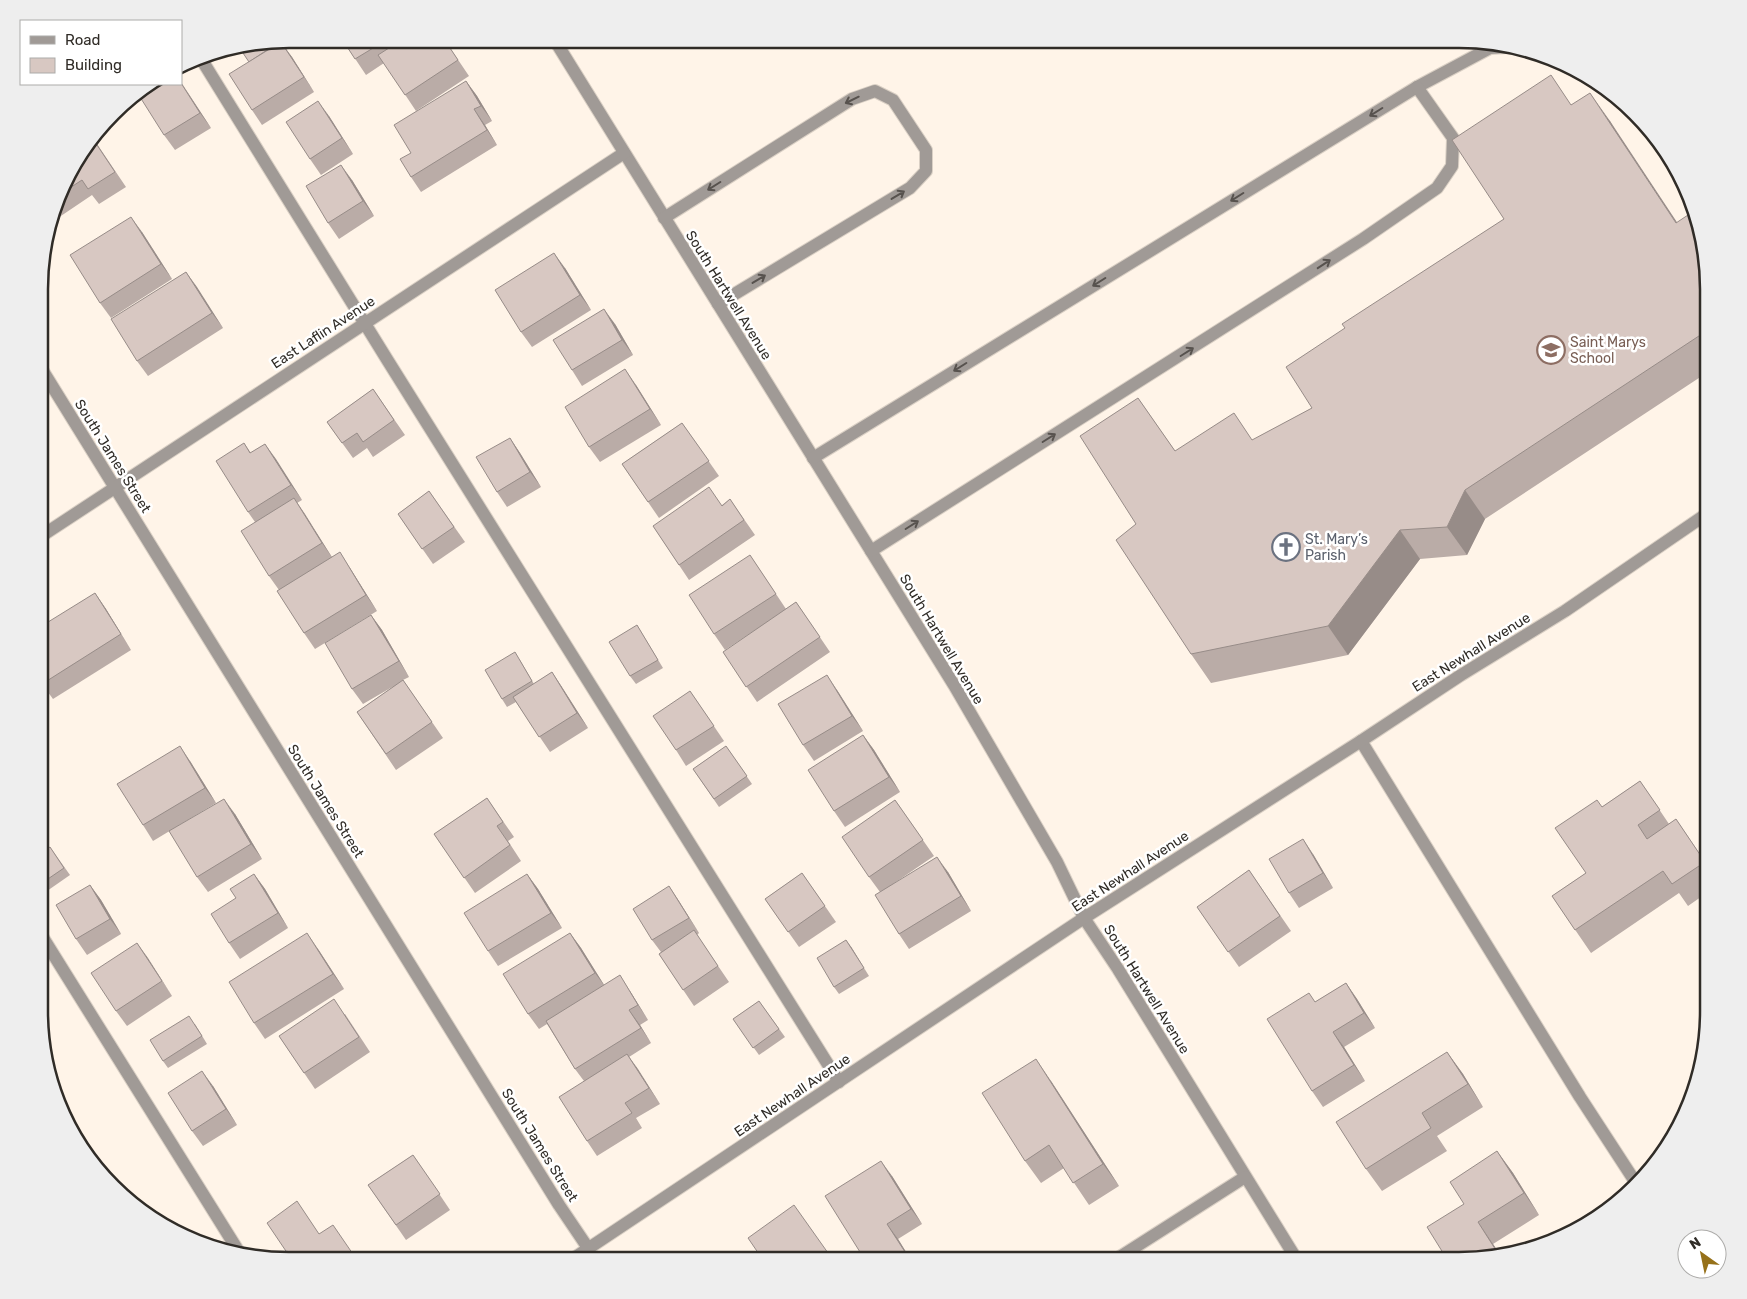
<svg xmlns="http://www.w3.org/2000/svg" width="1747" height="1299" viewBox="0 0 1747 1299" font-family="Rubik,sans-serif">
	<rect width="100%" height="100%" fill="#fff4e8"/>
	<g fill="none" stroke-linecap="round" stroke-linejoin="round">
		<defs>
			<g id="minor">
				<path d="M554,39L954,685L1057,862L1084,918L1118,969L1297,1260"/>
				<path d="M200,57L388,361L839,1082"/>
				<path d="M664,218L852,99L875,91L893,100L926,150V171L910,188L718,304"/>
				<path d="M41,368L559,1205L588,1248"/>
				<path d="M813,458L1417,87L1490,48L1507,47"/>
				<path d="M40,537L624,153"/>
				<path d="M871,551L1363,239L1437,188L1452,166L1453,138L1417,87"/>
				<path d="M1361,741L1580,1097L1636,1183"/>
				<path d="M40,933L239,1252"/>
				<path d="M571,1260L1084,918L1361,741L1461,675L1565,611L1708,513"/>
				<path d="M1115,1260L1245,1177"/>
			</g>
		</defs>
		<use href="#minor" stroke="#dad0c5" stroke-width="14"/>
		<use href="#minor" stroke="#a09a96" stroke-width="12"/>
	</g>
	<g fill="#baaca7">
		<path d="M342,39H444L469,76L416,111L384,63L366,75Z"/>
		<path d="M280,43L292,57L314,92L262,125L252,110Z"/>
		<path d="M466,81L477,96L492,121L485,125L497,145L421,192L411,177V153Z"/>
		<path d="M181,82L211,128L175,150L164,135Z"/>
		<path d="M1572,104L1610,121L1708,288V372L1485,519L1467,555L1420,559L1348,655L1211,683L1191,654L1136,524L1138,398L1175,451L1253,440L1312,408L1345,328L1504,219Z"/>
		<path d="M329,116L353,154L321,175L310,159Z"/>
		<path d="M93,138L126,187L99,204L92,195L52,222L72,164Z"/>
		<path d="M352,180L374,216L339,239L328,223Z"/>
		<path d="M142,232L172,279L111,318L100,303Z"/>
		<path d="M565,268L591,310L532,347L521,332Z"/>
		<path d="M186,272L223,328L148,376L137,361Z"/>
		<path d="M615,324L633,355L582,386L572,370Z"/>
		<path d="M636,385L661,425L600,462L589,447Z"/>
		<path d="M373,389L405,435L373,457L367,448L353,458L327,422Z"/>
		<path d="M682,423L719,476L659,518L622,464Z"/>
		<path d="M510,438L520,453L541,487L507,507L497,492Z"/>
		<path d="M244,443L251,453L265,444L302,500L297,503L332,557L350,568L377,611L315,649L304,633L279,590L269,576L255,522L248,512Z"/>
		<path d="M429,491L465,542L433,564L398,514Z"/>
		<path d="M730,499L755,535L689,580L653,526L722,505Z"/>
		<path d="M750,555L786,609L796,602L830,652L757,702L723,652L758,628L725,650L714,634Z"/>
		<path d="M95,593L106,609L131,650L53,699L42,684Z"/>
		<path d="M371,615L382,630L409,677L403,680L443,738L396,770L357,712L394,686L363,704L352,689Z"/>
		<path d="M637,625L663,668L636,684L630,676Z"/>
		<path d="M520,660L534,684L552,672L588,728L550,752L516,702L507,707L502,699Z"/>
		<path d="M837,690L863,731L814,761L803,745Z"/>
		<path d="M690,691L724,741L686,766L676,750Z"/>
		<path d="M863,735L874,750L900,792L845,827L834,811Z"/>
		<path d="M726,746L752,784L719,807L693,769Z"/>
		<path d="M190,761L216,803L153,841L143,825Z"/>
		<path d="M1640,781L1669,824L1676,819L1708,866V892L1688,906L1679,893L1591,953L1552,896L1586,873L1602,807Z"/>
		<path d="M487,798L514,837L508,841L521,861L475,893L434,834Z"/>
		<path d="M895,800L934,856L893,884L948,872L971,911L909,949L899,934L880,892L869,877Z"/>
		<path d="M235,814L262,859L208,892L197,877Z"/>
		<path d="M50,847L70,875L47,891L40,880Z"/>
		<path d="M1313,854L1333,888L1299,908L1289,893Z"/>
		<path d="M1249,870L1291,931L1239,967L1197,907Z"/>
		<path d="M802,873L836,922L799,947L765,899Z"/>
		<path d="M254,874L265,889L288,928L240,959L229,943L236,898Z"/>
		<path d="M527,874L538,889L562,928L498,966L488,951Z"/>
		<path d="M90,885L101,900L121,934L87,955L76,939Z"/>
		<path d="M669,886L699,933L697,935L729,982L694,1006L659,954L661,952L652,940Z"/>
		<path d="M570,933L581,948L604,985L630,991L648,1020L640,1025L651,1043L629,1057L660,1104L636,1118L642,1128L597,1156L587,1141L584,1081L575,1069L547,1024L539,1029L528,1014Z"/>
		<path d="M846,940L869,976L839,994L834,987Z"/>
		<path d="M137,943L172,996L127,1026L116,1011Z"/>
		<path d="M318,949L344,989L265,1039L254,1023Z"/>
		<path d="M1346,983L1357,999L1375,1028L1344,1047L1365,1081L1323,1107L1312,1091L1315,1002Z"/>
		<path d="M759,1001L785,1037L759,1055L733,1019Z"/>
		<path d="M345,1014L370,1052L315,1089L279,1036Z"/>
		<path d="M195,1024L207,1044L168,1068L163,1061Z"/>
		<path d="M1447,1052L1463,1074L1483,1107L1437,1136L1447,1151L1382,1191L1366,1169Z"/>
		<path d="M1051,1081L1119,1186L1089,1205L1064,1168L1041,1183L1025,1161Z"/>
		<path d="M213,1086L237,1125L203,1146L192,1131Z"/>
		<path d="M1497,1151L1513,1173L1539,1215L1493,1244L1501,1256L1459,1260L1445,1256L1464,1204Z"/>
		<path d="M413,1155L450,1210L406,1240L368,1185Z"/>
		<path d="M892,1176L922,1224L898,1239L911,1260H865Z"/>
	</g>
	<g fill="#978c88">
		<path d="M281,42L292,57L314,92L304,77Z"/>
		<path d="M466,81L477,96L492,121L481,106Z"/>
		<path d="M181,82L186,90L211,128L200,113Z"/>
		<path d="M1590,93L1610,121L1696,251L1676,223Z"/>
		<path d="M318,101L329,116L353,154L342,138Z"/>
		<path d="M474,109L485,125L497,145L487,130Z"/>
		<path d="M341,165L352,180L374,216L363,201Z"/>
		<path d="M131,217L142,232L172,279L161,264Z"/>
		<path d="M554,253L565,268L591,310L580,295Z"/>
		<path d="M186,272L197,287L223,328L212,313Z"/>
		<path d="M604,309L615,324L633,355L622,340Z"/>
		<path d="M625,369L636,385L661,425L650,409Z"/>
		<path d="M510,438L520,453L541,487L530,472Z"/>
		<path d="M265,444L276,459L302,500L291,485Z"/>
		<path d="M1465,490L1485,519L1467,555L1447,527Z"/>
		<path d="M294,498L305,514L333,559L322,543Z"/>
		<path d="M1400,530L1420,559L1348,655L1328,626Z"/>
		<path d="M340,552L350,568L377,611L366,595Z"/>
		<path d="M95,593L106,609L131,650L121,634Z"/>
		<path d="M371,615L382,630L409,677L399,661Z"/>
		<path d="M552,672L562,687L588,728L577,713Z"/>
		<path d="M827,675L837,690L863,731L852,716Z"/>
		<path d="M863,735L874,750L900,792L889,777Z"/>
		<path d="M180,746L190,761L216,803L205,788Z"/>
		<path d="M224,799L235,814L262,859L251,844Z"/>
		<path d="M1303,839L1313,854L1333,888L1323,873Z"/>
		<path d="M937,857L948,872L971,911L961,896Z"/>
		<path d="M254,874L265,889L288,928L278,913Z"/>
		<path d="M527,874L538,889L562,928L551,913Z"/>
		<path d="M90,885L101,900L121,934L110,919Z"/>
		<path d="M669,886L679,901L699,933L689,918Z"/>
		<path d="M307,933L318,949L344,989L333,974Z"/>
		<path d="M570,933L581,948L606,988L595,973Z"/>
		<path d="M846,940L852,948L869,976L864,968Z"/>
		<path d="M137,943L148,958L172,996L162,981Z"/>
		<path d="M620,975L630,991L648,1020L638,1005Z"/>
		<path d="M1346,983L1357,999L1375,1028L1364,1013Z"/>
		<path d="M629,1010L640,1025L651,1043Z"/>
		<path d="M1333,1032L1344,1047L1365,1081L1354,1065Z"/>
		<path d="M1447,1052L1463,1074L1483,1107L1468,1084Z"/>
		<path d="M627,1054L638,1069L660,1104L649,1088Z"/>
		<path d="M1036,1059L1051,1081L1119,1186L1103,1164Z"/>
		<path d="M202,1071L213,1086L237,1125L226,1109Z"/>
		<path d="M1497,1151L1513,1173L1539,1215L1524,1193Z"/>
		<path d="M881,1161L892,1176L922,1224L911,1209Z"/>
		<path d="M1478,1222L1493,1244L1501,1256L1499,1255Z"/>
		<path d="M887,1224L898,1239L911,1260L907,1255Z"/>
	</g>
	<g fill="#d8c8c2" stroke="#978c88">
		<path d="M342,39H388L355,59Z"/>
		<path d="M403,39H444L458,60L405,95L378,55Z"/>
		<path d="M278,40L279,42L249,62L239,47Z"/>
		<path d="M281,42L304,77L252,110L229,74Z"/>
		<path d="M1551,75L1571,105L1590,93L1676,223L1694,211L1703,239L1708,288V330L1465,490L1447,527L1400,530L1328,626L1191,654L1116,540L1136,524L1080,436L1138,398L1175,451L1234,413L1252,440L1312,408L1286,367L1345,328L1342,324L1504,219L1452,140Z"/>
		<path d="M466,81L481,106L474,109L487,130L411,177L400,159L411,153L394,125Z"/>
		<path d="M181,83L200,113L164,135L140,97L161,84H181Z"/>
		<path d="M318,101L342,138L310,159L286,122Z"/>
		<path d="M93,139L115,172L88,189L82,180L62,193L72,164Z"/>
		<path d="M341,165L363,201L328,223L306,186Z"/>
		<path d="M131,217L161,264L100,303L70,255Z"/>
		<path d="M554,253L580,295L521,332L495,290Z"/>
		<path d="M186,272L212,313L137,361L111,319Z"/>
		<path d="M604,309L622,340L572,370L553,340Z"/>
		<path d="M625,369L650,409L589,447L565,407Z"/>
		<path d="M373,389L394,420L363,442L357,433L342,443L327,422Z"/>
		<path d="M682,423L709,461L648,502L622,464Z"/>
		<path d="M510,438L530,472L497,492L476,457Z"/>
		<path d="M244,443L250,453L265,444L291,485L248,512L216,461Z"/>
		<path d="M709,487L722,506L730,499L744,520L679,565L653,526Z"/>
		<path d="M429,491L454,527L422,549L398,514Z"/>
		<path d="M294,498L322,543L269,576L241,531Z"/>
		<path d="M340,552L366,595L304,633L277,591Z"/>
		<path d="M750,555L776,594L714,634L689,595Z"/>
		<path d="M95,593L121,634L42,684L40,680V627Z"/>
		<path d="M796,602L820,637L746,687L723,652Z"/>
		<path d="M371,615L399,661L352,689L325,643Z"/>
		<path d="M637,625L658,660L630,676L609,642Z"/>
		<path d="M515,652L532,681L502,699L485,670Z"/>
		<path d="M552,672L577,713L539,737L513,697Z"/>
		<path d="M827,675L852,716L803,745L778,704Z"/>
		<path d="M403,680L432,722L386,754L357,712Z"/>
		<path d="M690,691L714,726L676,750L653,716Z"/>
		<path d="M863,735L889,777L834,811L808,770Z"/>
		<path d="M180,746L205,788L143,825L117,784Z"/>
		<path d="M726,746L747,776L714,799L693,769Z"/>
		<path d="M1640,781L1660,810L1638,825L1647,839L1676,819L1705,862L1672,884L1663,871L1575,930L1552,896L1586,873L1555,828L1597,800L1602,807Z"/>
		<path d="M487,798L503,822L497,826L510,845L464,878L434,834Z"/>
		<path d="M224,799L251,844L197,877L169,831Z"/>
		<path d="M895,800L923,840L869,877L842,837Z"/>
		<path d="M1303,839L1323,873L1289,893L1269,859Z"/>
		<path d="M50,847L64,868L42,883L40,880V854Z"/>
		<path d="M937,857L961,896L899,934L875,895Z"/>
		<path d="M1249,870L1280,916L1228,952L1197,907Z"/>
		<path d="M802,873L825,906L788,932L765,899Z"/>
		<path d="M254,874L278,913L229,943L211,914L236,898L230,889Z"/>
		<path d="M527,874L551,913L488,951L464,913Z"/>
		<path d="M90,885L110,919L76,939L56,905Z"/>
		<path d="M669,886L689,918L652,940L633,909Z"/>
		<path d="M694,930L718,966L683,990L659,954Z"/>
		<path d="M307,933L333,974L254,1023L229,982Z"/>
		<path d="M570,933L595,973L528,1014L503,974Z"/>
		<path d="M846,940L864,968L834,987L817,958Z"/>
		<path d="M137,943L162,981L116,1011L91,973Z"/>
		<path d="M620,975L638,1005L629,1010L641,1028L575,1069L546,1021Z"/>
		<path d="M1346,983L1364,1013L1333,1032L1354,1065L1312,1091L1267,1019L1309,993L1315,1002Z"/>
		<path d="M334,999L359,1037L304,1073L279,1036Z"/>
		<path d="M759,1001L779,1029L753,1048L733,1019Z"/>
		<path d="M189,1016L202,1036L163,1061L150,1040Z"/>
		<path d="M1447,1052L1468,1084L1422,1113L1431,1128L1366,1169L1336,1122Z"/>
		<path d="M627,1054L649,1088L625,1103L632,1113L587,1141L559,1097Z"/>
		<path d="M1036,1059L1103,1164L1073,1183L1049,1145L1025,1161L982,1093Z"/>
		<path d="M202,1071L226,1109L192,1131L168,1093Z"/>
		<path d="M1497,1151L1524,1193L1478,1222L1499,1255L1498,1256L1459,1260H1438L1445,1256L1427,1227L1464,1204L1450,1182Z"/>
		<path d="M413,1155L440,1194L396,1225L368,1185Z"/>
		<path d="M881,1161L911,1209L887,1224L907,1255L899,1260H865L825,1196Z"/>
		<path d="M297,1201L319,1234L333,1225L357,1260H292L267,1223Z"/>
		<path d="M794,1205L833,1260H763L748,1238Z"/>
		<path d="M722,1255L726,1260H714Z"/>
	</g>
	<defs><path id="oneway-shaft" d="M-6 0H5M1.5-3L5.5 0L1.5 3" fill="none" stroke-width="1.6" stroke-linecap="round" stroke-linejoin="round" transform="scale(1.25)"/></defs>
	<g stroke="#57524e">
		<use href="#oneway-shaft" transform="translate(852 100) rotate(154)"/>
		<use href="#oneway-shaft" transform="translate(1376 112) rotate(148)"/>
		<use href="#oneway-shaft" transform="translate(714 186) rotate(148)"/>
		<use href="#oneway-shaft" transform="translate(898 195) rotate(-31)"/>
		<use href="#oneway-shaft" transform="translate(1237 197) rotate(148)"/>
		<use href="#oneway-shaft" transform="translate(1324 264) rotate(-33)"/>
		<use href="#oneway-shaft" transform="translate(759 279) rotate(-31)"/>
		<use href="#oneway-shaft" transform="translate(1099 282) rotate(148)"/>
		<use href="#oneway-shaft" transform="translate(1187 352) rotate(-32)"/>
		<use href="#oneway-shaft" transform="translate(960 367) rotate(148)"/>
		<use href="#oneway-shaft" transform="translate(1049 438) rotate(-32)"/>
		<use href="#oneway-shaft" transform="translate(912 525) rotate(-32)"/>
	</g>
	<defs>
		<symbol id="school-ring" viewBox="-11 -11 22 22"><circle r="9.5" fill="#fff" stroke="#8d6e63" stroke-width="1.5"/><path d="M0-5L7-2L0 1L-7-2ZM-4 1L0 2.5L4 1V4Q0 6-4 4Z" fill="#8d6e63"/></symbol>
		<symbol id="church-ring" viewBox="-11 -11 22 22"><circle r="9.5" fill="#fff" stroke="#6b7280" stroke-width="1.5"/><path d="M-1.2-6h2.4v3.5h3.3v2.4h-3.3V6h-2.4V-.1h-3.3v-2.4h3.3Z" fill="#6b7280"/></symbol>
	</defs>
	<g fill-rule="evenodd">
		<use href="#school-ring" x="1535" y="334" width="32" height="32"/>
		<use href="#church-ring" x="1270" y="531" width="32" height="32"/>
	</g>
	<g text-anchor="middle" stroke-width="5" stroke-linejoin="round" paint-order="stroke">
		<g font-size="14" fill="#302c27" stroke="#fff">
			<text transform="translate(729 295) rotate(58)" y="5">South Hartwell Avenue</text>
			<text transform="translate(323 332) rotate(-33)" y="5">East Laflin Avenue</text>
			<text transform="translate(113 456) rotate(58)" y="5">South James Street</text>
			<text transform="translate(942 639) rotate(59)" y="5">South Hartwell Avenue</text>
			<text transform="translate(1471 652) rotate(-32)" y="5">East Newhall Avenue</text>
			<text transform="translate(326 801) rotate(58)" y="5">South James Street</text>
			<text transform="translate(1130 871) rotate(-33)" y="5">East Newhall Avenue</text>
			<text transform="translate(1147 989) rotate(58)" y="5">South Hartwell Avenue</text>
			<text transform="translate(792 1095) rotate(-34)" y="5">East Newhall Avenue</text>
			<text transform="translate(540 1145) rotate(58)" y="5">South James Street</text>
		</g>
		<g font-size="14" fill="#785e54" stroke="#fff" text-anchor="start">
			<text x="1570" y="347">Saint Marys<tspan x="1570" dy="16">School</tspan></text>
		</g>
		<g font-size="14" fill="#5b616d" stroke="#fff" text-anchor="start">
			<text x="1305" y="544">St. Mary’s<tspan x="1305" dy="16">Parish</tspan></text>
		</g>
	</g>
	<path d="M0 0H1747V1299H0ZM289 48H1459A241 241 0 0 1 1700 289V1011A241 241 0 0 1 1459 1252H289A241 241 0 0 1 48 1011V289A241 241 0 0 1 289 48Z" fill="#eee" fill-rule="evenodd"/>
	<path fill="none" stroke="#302c27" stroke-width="2.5" d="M289 48H1459A241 241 0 0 1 1700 289V1011A241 241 0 0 1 1459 1252H289A241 241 0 0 1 48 1011V289A241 241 0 0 1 289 48Z"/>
	<rect x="20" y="20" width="162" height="65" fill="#ffffff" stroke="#acaba9"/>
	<rect x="30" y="36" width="25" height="8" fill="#a09a96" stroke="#acaba9"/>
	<text x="65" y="45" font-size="15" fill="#302c27">Road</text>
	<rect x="30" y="58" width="25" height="15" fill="#d8c8c2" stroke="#acaba9"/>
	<text x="65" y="70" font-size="15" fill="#302c27">Building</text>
	<g transform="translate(1702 1254) rotate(327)"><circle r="24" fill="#ffffff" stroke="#acaba9"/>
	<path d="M0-4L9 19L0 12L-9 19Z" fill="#96711a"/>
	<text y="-8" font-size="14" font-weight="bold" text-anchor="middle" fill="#302c27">N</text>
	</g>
</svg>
